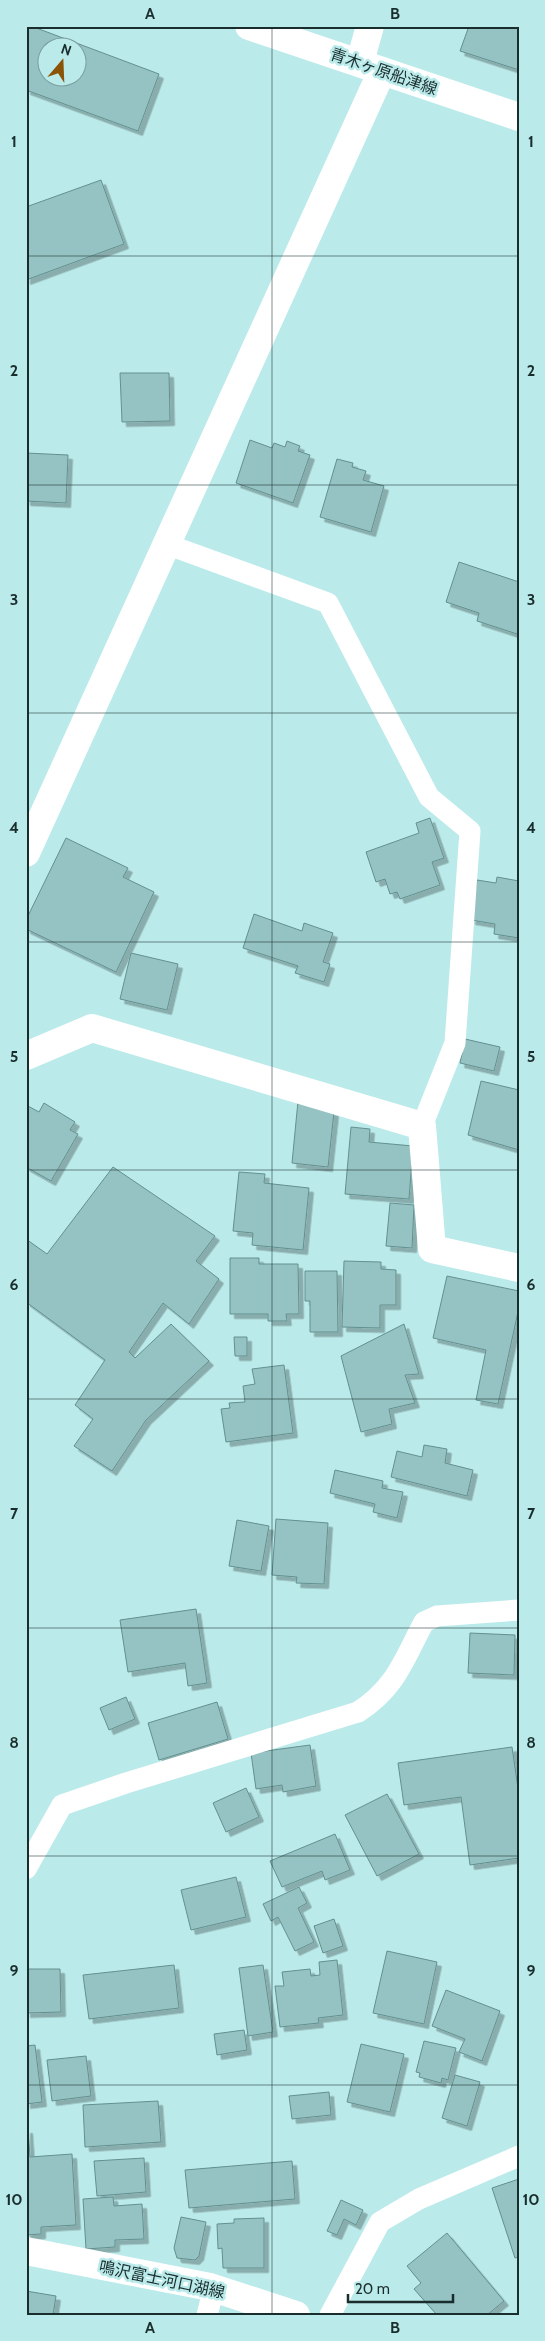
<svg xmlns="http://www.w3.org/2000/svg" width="545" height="2341" viewBox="0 0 545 2341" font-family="Cabin,'Noto Sans JP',sans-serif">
	<defs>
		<filter id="shadow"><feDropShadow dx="4.5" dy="4.5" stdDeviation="0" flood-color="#0004"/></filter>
	</defs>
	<rect width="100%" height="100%" fill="#bbeaea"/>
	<g fill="#95c2c2" stroke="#63908f" fill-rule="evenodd" filter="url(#shadow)">
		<path d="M26,26H31L159,74L138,131L26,90ZM48,48H78V78H48Z"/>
		<path d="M469,26H519V70L460,51Z"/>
		<path d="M101,180L124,244L26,280V207Z"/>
		<path d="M120,373H169L170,421L122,422Z"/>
		<path d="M250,440L272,448L274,443L285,447L287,441L300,446L298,451L310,455L293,503L236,483Z"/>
		<path d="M26,453L68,455L66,503L26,501Z"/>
		<path d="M337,459L353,463L352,467L366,471L363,480L384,486L371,532L320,517Z"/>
		<path d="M459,562L519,582V627L517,634L477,621L479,613L446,602Z"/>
		<path d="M430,818L444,858L432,862L440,885L400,899L397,892L390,894L385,879L376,882L366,852L419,833L416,823Z"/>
		<path d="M66,838L128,868L123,877L154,892L116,972L26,929V920Z"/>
		<path d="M497,877L519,881V938L494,934L495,924L471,920L477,880L496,883Z"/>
		<path d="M254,914L302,931L304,923L333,933L323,962L330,964L324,982L295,973L298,966L243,948Z"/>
		<path d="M131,953L178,964L167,1010L120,999Z"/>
		<path d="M465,1039L500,1047L494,1071L460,1063Z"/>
		<path d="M481,1081L519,1090V1150L468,1135Z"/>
		<path d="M298,1101L334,1112L328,1167L292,1163Z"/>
		<path d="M44,1103L75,1122L70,1130L78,1134L51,1181L26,1167V1105L39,1112Z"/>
		<path d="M351,1127L370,1129L369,1142L413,1146L409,1199L345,1194Z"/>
		<path d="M113,1167L215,1236L196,1261L219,1279L189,1324L163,1303L129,1352L135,1358L171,1324L209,1361L146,1420L112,1471L74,1446L93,1419L75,1405L105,1360L26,1302V1239L47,1254Z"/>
		<path d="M239,1172L265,1174L264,1183L309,1188L303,1250L252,1245L253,1233L233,1231Z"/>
		<path d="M390,1203L414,1205L412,1248L386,1246Z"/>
		<path d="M230,1258H259V1264H298L299,1314H286L287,1321H268V1314H230Z"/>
		<path d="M344,1261L381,1262V1269L396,1270V1305H380V1328L342,1327Z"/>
		<path d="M305,1271H337L338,1332H310V1301H305Z"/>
		<path d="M447,1276L519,1291V1307L498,1404L476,1400L486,1350L433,1338Z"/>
		<path d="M404,1324L419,1374L405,1375L415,1403L389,1409L392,1424L361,1432L341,1356Z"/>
		<path d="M234,1337H247V1356H235Z"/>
		<path d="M284,1365L293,1433L226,1442L221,1409L230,1408L229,1403L245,1402L243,1386L255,1384L252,1369Z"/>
		<path d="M424,1445L447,1449L445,1463L473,1470L467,1496L391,1477L397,1451L422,1457Z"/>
		<path d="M335,1470L383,1481L382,1488L403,1492L397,1518L373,1512L375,1504L330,1493Z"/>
		<path d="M276,1519L328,1523L324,1584L296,1583L297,1577L272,1575Z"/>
		<path d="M237,1520L269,1526L261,1571L229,1566Z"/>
		<path d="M196,1609L207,1683L188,1686L185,1663L128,1672L120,1620Z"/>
		<path d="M470,1633L515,1635L514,1675L468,1673Z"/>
		<path d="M126,1697L135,1719L109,1730L100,1708Z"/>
		<path d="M217,1702L228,1739L159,1760L148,1723Z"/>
		<path d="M310,1745L316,1786L283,1792L282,1785L256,1789L251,1753Z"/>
		<path d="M512,1747L519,1795V1858L470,1865L461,1797L404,1805L398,1763Z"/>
		<path d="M246,1788L259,1817L226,1832L213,1803Z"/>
		<path d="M387,1794L419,1854L377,1876L345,1815Z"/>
		<path d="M335,1834L350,1870L325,1880L322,1871L282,1887L270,1861Z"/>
		<path d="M236,1877L246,1917L191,1930L181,1890Z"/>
		<path d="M299,1887L307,1903L298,1908L314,1942L295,1951L278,1917L271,1921L263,1904Z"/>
		<path d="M334,1919L343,1946L323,1953L314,1926Z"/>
		<path d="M387,1951L437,1962L424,2024L373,2013Z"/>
		<path d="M337,1960L343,2015L318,2018L319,2023L280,2027L275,1986H284L282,1972L310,1969L311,1976L320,1975L319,1962Z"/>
		<path d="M174,1965L179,2008L89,2019L83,1975Z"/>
		<path d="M263,1965L273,2032L248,2036L239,1968Z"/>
		<path d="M26,1969H60L61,2012L26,2013Z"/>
		<path d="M446,1990L500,2011L482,2061L459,2052L465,2039L432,2026Z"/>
		<path d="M244,2030L247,2050L217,2055L214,2034Z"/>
		<path d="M424,2041L456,2048L448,2080L442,2078L441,2083L419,2077L420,2073L416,2072Z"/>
		<path d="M361,2044L404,2054L390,2112L347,2102Z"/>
		<path d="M35,2045L42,2102L26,2104V2046Z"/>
		<path d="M86,2056L91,2096L52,2101L47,2060Z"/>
		<path d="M455,2075L480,2082L467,2126L442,2118Z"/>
		<path d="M329,2092L331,2115L292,2119L289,2096Z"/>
		<path d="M158,2101L161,2142L85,2147L83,2105Z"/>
		<path d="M26,2129H28L30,2157L72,2154L76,2225L41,2227V2234L26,2235Z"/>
		<path d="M144,2158L146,2192L97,2196L94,2161Z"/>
		<path d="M292,2161L295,2199L189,2208L185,2170Z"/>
		<path d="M519,2179V2257L515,2258L492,2188Z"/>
		<path d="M113,2197L114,2206L142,2204L144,2239L115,2240V2247L86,2249L83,2199Z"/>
		<path d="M341,2200L363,2210L356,2225L344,2219L337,2235L327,2231Z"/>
		<path d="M181,2217L206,2222L199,2256L195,2260L177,2258L174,2248Z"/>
		<path d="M264,2218V2268H223L222,2248L218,2249L217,2224L234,2223V2219Z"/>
		<path d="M447,2233L504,2301L487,2315H437L414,2289L421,2283L407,2266Z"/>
		<path d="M26,2291L56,2296L53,2315H26Z"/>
	</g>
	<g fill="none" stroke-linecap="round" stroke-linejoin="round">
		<g stroke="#fff" stroke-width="21">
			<path d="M166,544L328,603L429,797L470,831L455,1043L422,1126"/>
			<path d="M26,1869L62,1805L126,1783L358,1712C396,1688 404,1659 424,1622L437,1616L519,1610"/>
			<path d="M207,2315L214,2288"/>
			<path d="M330,2315L380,2222L419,2199L519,2156"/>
		</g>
		<g stroke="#fff" stroke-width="28">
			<path d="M360,62L370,26"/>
			<path d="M26,853L382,71"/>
			<path d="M26,1056L92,1028L422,1126L432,1249L519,1268"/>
		</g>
		<g stroke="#fff" stroke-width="28">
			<path d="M249,26L519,117"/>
			<path d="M26,2251L210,2287L296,2315"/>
		</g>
	</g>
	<path fill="none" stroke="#1a2d2d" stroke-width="1" stroke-opacity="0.55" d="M272,26V2315M26,256H519M26,485H519M26,713H519M26,942H519M26,1170H519M26,1399H519M26,1628H519M26,1856H519M26,2085H519"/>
	<g text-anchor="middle" stroke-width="5" stroke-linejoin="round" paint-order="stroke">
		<g font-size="16" fill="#1a2d2d" stroke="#bbeaea">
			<text transform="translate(384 71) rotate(19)" y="6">青木ヶ原船津線</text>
			<text transform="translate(162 2279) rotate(12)" y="6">鳴沢富士河口湖線</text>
		</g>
	</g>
	<rect width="545" height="2341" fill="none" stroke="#bbeaea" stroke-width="55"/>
	<g transform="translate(62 62) rotate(19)"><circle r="24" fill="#bbeaea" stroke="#7b9e9e"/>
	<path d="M0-4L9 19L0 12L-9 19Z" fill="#8b5307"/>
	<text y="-8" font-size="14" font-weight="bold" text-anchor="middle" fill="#1a2d2d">N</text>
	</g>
	<path d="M348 2294v8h105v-8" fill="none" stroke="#1a2d2d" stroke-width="2.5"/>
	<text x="355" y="2294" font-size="15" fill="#1a2d2d" stroke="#bbeaea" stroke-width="4" paint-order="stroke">20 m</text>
	<rect x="28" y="28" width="490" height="2286" fill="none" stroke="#1a2d2d" stroke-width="2"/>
	<g font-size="16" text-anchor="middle" font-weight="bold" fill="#1a2d2d">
		<text x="150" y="19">A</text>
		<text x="395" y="19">B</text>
		<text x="14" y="147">1</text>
		<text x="531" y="147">1</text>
		<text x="14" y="376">2</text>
		<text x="531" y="376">2</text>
		<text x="14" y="605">3</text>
		<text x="531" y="605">3</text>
		<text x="14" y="833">4</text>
		<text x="531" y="833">4</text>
		<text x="14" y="1062">5</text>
		<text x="531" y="1062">5</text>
		<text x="14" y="1290">6</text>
		<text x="531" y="1290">6</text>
		<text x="14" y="1519">7</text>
		<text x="531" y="1519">7</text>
		<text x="14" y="1748">8</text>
		<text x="531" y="1748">8</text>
		<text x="14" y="1976">9</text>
		<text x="531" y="1976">9</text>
		<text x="14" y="2205">10</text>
		<text x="531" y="2205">10</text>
		<text x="150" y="2333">A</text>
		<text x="395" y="2333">B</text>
	</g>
</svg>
